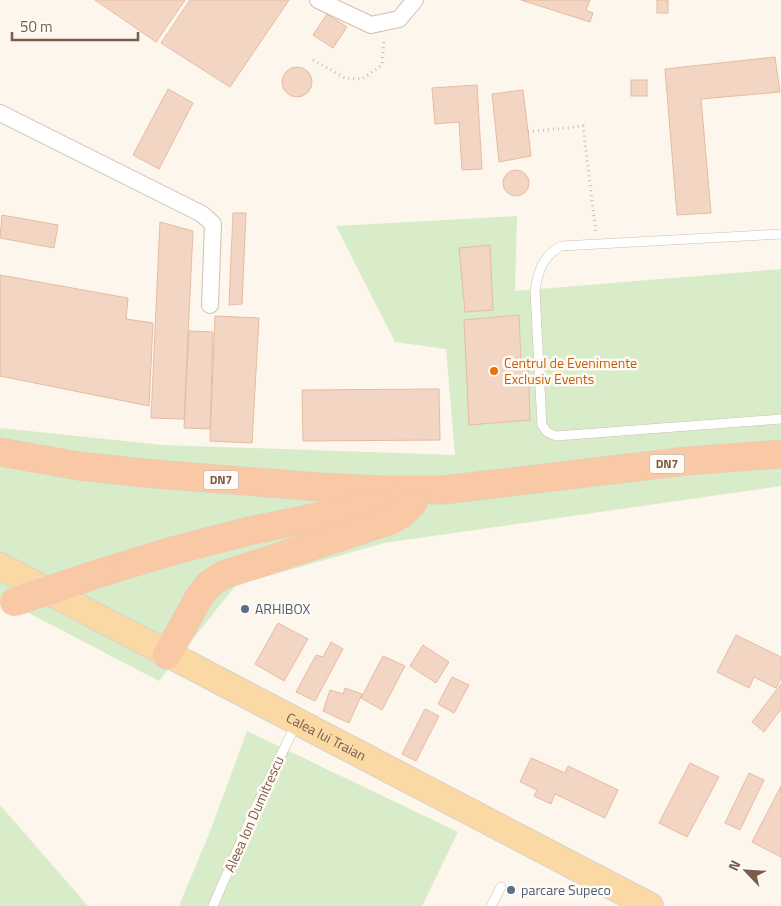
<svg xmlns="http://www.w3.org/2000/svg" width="781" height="906" viewBox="0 0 781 906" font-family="'Titillium Web',sans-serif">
	<rect width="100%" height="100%" fill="#fdf6ec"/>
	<g fill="#d8ecc9">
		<path d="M517,216L515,291L781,269V486L384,543L236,585L159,681L0,598V428L163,445L455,455L446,349L395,342L336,226Z"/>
		<path d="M247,731L458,832L422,906H179L211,829Z"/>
		<path d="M0,805L88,906H0Z"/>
	</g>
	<g fill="#f3d5c3" stroke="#e6bba3">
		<path d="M95,0H185L156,42Z"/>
		<path d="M190,0H289L230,87L161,43Z"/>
		<path d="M521,0H590L586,10L593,13L590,22Z"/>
		<rect x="657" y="0" width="11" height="13"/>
		<path d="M327,14L347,27L333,48L313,35Z"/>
		<path d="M775,57L780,92L701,99L711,213L677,215L665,69Z"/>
		<circle cx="297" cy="82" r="15"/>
		<rect x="631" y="80" width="16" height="16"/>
		<path d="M477,85L482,169L462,170L459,122L435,124L432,88Z"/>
		<path d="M168,89L193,103L159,169L133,155Z"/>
		<path d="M523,90L531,156L499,162L492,94Z"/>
		<circle cx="516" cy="183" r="13"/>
		<path d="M233,213H246L242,304L229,305Z"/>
		<path d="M2,215L58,225L54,248L0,238Z"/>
		<path d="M160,222L193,231L184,419L151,418Z"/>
		<path d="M490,245L493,310L465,312L459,248Z"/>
		<path d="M0,275L128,298L126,319L153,323L149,406L0,376Z"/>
		<path d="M519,315L521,362L528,360L530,420L469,425L464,320Z"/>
		<path d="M215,316L259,318L252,443L210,441Z"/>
		<path d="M189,331L213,332L210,429L184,428Z"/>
		<path d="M439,389L440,440L303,441L302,390Z"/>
		<path d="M278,623L308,639L284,681L255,664Z"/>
		<path d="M736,635L781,657V678L776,688L754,677L749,688L717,672Z"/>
		<path d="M331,642L343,649L315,701L296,692L316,655L323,657Z"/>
		<path d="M423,645L449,662L436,683L410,666Z"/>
		<path d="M383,656L405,666L382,710L361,698Z"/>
		<path d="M452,677L469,685L454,713L438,704Z"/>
		<path d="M781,684V709L764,732L752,722Z"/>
		<path d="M345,688L362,694L349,723L323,711L330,690L343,694Z"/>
		<path d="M425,709L439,716L416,761L402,754Z"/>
		<path d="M531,758L565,773L568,766L618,790L605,818L555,794L551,804L534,796L537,790L520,782Z"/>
		<path d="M690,763L719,777L687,837L659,823Z"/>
		<path d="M749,773L764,780L740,830L725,823Z"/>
		<path d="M781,786V857L752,842Z"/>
	</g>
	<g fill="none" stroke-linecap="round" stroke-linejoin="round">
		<defs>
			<g id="service">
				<path d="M781,234L561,246C543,256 538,271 535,291L542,425L547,432L556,436L781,419"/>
				<path d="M213,906L254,811L296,724"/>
				<path d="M491,906L501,887"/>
			</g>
			<g id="minor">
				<path d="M318,0L371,25L399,19L415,0"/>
				<path d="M0,113L202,214L213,224L210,305"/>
			</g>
			<g id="primary">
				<path id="s1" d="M0,566L650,906"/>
			</g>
			<g id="trunk">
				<path d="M0,452L79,466L143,473L319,487L383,490H443L687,461L781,454"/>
				<path d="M100,573L172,551L249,531L395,501"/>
				<path d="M167,655L198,599L208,585L223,575L389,521L402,514L413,503"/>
			</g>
		</defs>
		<use href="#service" stroke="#d1beb0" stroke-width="10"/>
		<use href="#minor" stroke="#d1beb0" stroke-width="18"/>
		<use href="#primary" stroke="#dad1cd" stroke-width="28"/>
		<use href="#trunk" stroke="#dad1cd" stroke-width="29"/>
		<g stroke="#d9b8a5" stroke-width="3" stroke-dasharray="1 4" stroke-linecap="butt">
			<path d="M313,60L345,78L362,79L382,65L384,38"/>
			<path d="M528,132L583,126L596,233"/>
		</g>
		<use href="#service" stroke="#fff" stroke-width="9"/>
		<use href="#minor" stroke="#fff" stroke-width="16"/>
		<use href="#primary" stroke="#fbd9a5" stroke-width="26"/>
		<use href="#trunk" stroke="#f9c8a4" stroke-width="28"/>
		<defs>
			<path id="trunk-bridge" d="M14,602L100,573"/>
		</defs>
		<use href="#trunk-bridge" stroke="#dad1cd" stroke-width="29" stroke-linecap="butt"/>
		<use href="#trunk-bridge" stroke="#f9c8a4" stroke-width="28"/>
	</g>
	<circle fill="#e8710a" stroke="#fffaf3" stroke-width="2" cx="494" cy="371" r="5"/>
	<g fill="#5c6f8a" stroke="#fffaf3" stroke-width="2">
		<circle cx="245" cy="609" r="5"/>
		<circle cx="511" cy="890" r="5"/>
	</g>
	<g text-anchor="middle" stroke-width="5" stroke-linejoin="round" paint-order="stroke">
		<g fill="#fffaf3" stroke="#a28b7f" stroke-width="1">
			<rect x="649.5" y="454.5" width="35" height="19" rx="4"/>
			<rect x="203.5" y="470.5" width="35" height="19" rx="4"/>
		</g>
		<g font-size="12" font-weight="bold" fill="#7a5c4d">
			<text x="667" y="468">DN7</text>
			<text x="221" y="484">DN7</text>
		</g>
		<g font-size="14" fill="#c56008" stroke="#fffaf3" text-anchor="start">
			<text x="504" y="368">Centrul de Evenimente<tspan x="504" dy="16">Exclusiv Events</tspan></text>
		</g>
		<g font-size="14" fill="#4e5e75" stroke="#fffaf3" text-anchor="start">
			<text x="255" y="614">ARHIBOX</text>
			<text x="521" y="895">parcare Supeco</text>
		</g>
		<g font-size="14" fill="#7a5c4d" stroke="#fffaf3">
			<text dy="5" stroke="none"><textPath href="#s1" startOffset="368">Calea lui Traian</textPath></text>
			<text transform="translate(254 814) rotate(-66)" y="5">Aleea Ion Dumitrescu</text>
		</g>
	</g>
	<g transform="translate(746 871) rotate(295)" stroke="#fffaf3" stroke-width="4" paint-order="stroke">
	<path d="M0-4L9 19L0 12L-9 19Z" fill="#7a5c4d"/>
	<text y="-8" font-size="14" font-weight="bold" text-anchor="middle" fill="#7a5c4d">N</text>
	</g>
	<path d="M12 32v8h126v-8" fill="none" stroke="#7a5c4d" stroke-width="2.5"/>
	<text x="20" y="32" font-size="15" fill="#7a5c4d" stroke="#fffaf3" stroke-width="4" paint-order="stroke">50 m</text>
</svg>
